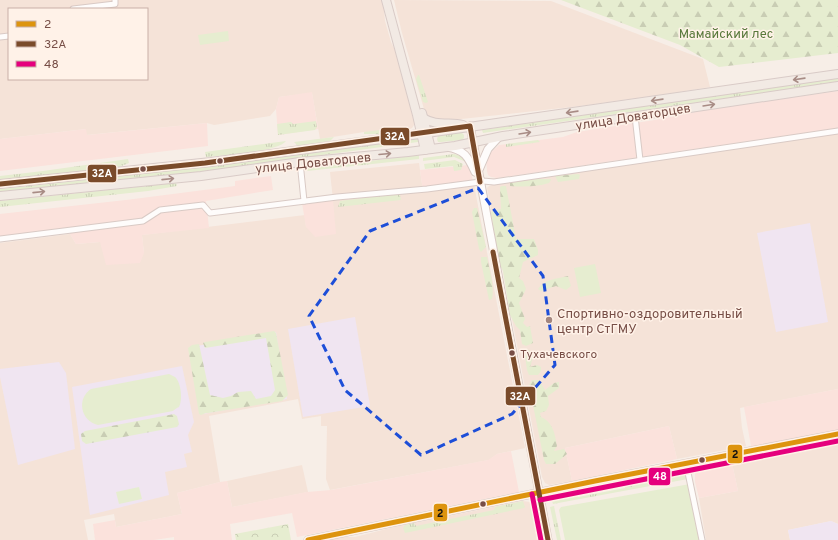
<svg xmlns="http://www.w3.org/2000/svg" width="838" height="540" viewBox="0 0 838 540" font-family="Overpass,sans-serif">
	<defs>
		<pattern id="grass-tufts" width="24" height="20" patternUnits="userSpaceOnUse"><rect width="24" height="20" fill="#e6edd0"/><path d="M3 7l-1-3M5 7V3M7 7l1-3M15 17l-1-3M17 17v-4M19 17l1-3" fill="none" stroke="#c9cdb4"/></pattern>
		<pattern id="forest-firs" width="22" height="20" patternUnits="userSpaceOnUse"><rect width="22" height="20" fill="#e6edd0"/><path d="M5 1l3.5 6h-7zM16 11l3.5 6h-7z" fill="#c9cdb4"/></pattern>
		<pattern id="park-crowns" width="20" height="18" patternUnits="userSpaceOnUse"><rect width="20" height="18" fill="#e6edd0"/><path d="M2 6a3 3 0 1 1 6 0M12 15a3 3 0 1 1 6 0" fill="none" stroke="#c9cdb4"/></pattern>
	</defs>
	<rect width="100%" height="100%" fill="#f7eee7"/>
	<g fill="#f5e3d8" fill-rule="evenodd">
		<path d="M0,0H383L385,21L391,42L396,52L415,116L414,125L412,128L408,130L380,134H364V132L320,139L312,93L279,97L276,109L270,116L214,125L207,123L86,135V129L0,139ZM9,9H147V79H9Z"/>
		<path d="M394,0L551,1L703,59L710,87L679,92L580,106L443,121L426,116L402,33Z"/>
		<path d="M838,132V389L740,408L742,428L746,446L677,459L669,426L565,448L572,481L549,485L545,483L542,477L487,188L489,186L502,182Z"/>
		<path d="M419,163L423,191L474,185L525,448L497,454L489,460L330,490L326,479L327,426H321V416L302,419L298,399L209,416L220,482L177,493L182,514L116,527L114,514L84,520L88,540H0V243L70,234L76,244L100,242L144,253L142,235L305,215L306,227L333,200L330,172Z"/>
		<path d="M838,439V524L831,521L788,530L790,540H706L699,498L738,491L732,463L757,458L769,452Z"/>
		<path d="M302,465L308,492L232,507L227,481Z"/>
		<path d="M523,501L530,502L536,506L543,540H327L341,537H355L394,527Z"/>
	</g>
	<g fill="#fbe2dc">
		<path d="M838,91V128L497,178L491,177L488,175L487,171L486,158L488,155L499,145L563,137L577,132L661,119L705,110Z"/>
		<path d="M312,92L318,129L278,135L276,109L279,97Z"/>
		<path d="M207,123L208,146L0,171V139L86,129L87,135Z"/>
		<path d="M469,165L474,185L423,191L420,170Z"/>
		<path d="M271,176L273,190L206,201L209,228L142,235L144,253L140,263L106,265L100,242L76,244L70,234V230L0,238V214L126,200L235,186V181Z"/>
		<path d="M333,200L336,234L315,237L306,227L302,203Z"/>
		<path d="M838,389V431L754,448L751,446L744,407Z"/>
		<path d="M669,426L677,459L572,481L565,448Z"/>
		<path d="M511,451L519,492L297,537L292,513L230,524L232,540H174V537L154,540H95L93,524L115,520L116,527L182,514L177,493L220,482L227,481L232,507L307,492L331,490L488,460L497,454Z"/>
		<path d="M732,463L738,491L699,498L695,482V470L697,468L713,465L724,466Z"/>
	</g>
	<g fill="#f0e5f1">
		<path d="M810,223L828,322L776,332L757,233Z"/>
		<path d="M355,317L370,406L303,417L288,329Z"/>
		<path d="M276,332L287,399L203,414L191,347Z"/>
		<path d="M59,362L66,373L75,449L18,465L0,377V369Z"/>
		<path d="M182,366L194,422L188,435L192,452L184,454L187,467L165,472L169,495L90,515L72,387Z"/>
		<path d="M831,521L838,524V540H790L788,530Z"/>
	</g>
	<g fill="url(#grass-tufts)">
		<path d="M418,75H419L428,102L426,103L423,102L416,79Z"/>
		<path d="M838,78V82L483,133L482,130Z"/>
		<path d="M316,121L317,127L315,130L278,135L277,124L291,122L293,124Z"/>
		<path d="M404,127V130L380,134H364V132Z"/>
		<path d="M461,132L464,135V138L462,140L441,142H438L437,139L438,136Z"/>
		<path d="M334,137L330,141L298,146L294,142Z"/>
		<path d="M418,138V142L206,171L0,193V189L205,167Z"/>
		<path d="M538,140L540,142L506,147V144Z"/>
		<path d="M286,141C278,152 221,156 206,157L205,152Z"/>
		<path d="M454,154L461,156L466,161H464L454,157L423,161V158Z"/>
		<path d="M419,155V159L307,171L306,167L309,166L354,163Z"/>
		<path d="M128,159L129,163L119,167L0,180V176L43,171Z"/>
		<path d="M455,160L463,164L461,170L454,171L453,166L425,169L424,164Z"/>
		<path d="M176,183L177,186L148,191L0,207V201Z"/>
		<path d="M396,194L400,195L401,200L338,207L340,201L347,200Z"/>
		<path d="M681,472L685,474L688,479L553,504L551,498L576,493L578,497L625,488V484Z"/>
		<path d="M523,501L525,507L524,508L405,533L403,528L405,525L414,523L416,526L494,510L495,507Z"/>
		<path d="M554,506L561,540H557L550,507Z"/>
		<path d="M537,509L540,523L537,527L535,519L531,520L530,510Z"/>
	</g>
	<g fill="url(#forest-firs)">
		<path d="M561,0H838V53L719,67L680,45Z"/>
		<path d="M578,174L580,175L579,179L558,182L555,176Z"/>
		<path d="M537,179H551V180L549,183C536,187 524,187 510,186V183Z"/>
		<path d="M502,186H506L516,239H534L538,250V255L523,262L519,278L523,281L526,289L519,303L525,319L523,323L527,327L530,326L533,343L526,346L522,344L520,330L516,326L510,315L503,271L499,264L491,213L492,211L501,209L500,187Z"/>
		<path d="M474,208H477L486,247L481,252L479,249L472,212Z"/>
		<path d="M481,257H487C489,268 495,288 492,299L489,300L481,262Z"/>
		<path d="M568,276L571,286L566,290L556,286L541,291L538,289C544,279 556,279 568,276Z"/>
		<path d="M274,331L276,333L288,395L282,401L208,413H206L201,415L199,414L188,348L192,345L199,344L210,395L223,398L231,396L238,392L251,391L256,399L271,396L275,390L266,338L205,348L203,343L205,342Z"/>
		<path d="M524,349H527L532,352L533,357L530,367L537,365L541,367V371L538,375H529L527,370Z"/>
		<path d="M532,380H539L545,390L554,383L559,382V388L548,396L549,405L546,411L540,413L541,417C553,422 555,434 557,446L554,451L564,449L567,454L555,464H546L544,460L529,385Z"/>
		<path d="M174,414L177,416L179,424L177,427L86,444L82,441L81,434L85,431Z"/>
	</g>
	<path fill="url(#park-crowns)" d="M288,524L291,540H236L235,534Z"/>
	<g fill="#e6edd0">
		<path d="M228,31L229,41L200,45L198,35Z"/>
		<path d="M595,264L601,293L580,297L574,268Z"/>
		<path d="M169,374C171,375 173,376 175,377C181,382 183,400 179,407C178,407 174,410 173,411L98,425C81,421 76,399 91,389Z"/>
		<path d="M690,484L700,540H565L559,510L561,507Z"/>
		<path d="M139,487L142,499L119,504L116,492Z"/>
	</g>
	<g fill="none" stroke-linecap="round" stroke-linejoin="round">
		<defs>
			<g id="street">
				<path d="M73,9L115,4V0"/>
				<path d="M0,37L9,36"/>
				<path d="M635,116L640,160"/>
				<path d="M300,162L304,201"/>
				<path d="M480,178L483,181L494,182L838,131"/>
				<path d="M0,239L143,221L160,210L203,205L210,213L337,197L427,189L480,182"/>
				<path d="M686,463L702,540"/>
			</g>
			<g id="secondary">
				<path d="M470,126L548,540"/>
				<path d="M447,147C465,150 468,157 475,172"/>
				<path d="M478,172L488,149L499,137"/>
				<path d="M308,540L595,481L838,434"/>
			</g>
			<g id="primary">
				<path d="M386,0L417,115L425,150"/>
				<path d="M422,113L431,149"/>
				<path d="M423,118C435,126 450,122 463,125"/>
				<path d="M0,184L211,162L427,133L838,74"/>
				<path d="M0,196L201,176L300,162L408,152L455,146L503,136L838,86"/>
			</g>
		</defs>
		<use href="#street" stroke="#d9cac5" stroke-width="7"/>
		<use href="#secondary" stroke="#d8c9c3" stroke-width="9"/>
		<use href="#primary" stroke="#d9cbc7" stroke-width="10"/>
		<use href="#street" stroke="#fefcfb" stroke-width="5"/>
		<use href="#secondary" stroke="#fefcfb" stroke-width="7"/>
		<use href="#primary" stroke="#f2eae4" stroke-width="8"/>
		<defs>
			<path id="bus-1" d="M308,540L595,481L838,434"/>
			<g id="bus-2">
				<path d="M0,184L205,163L470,126L480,182"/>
				<path d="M493,252L548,540"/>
			</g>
			<g id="bus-3">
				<path d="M532,494L541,540"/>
				<path d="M540,500L838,441"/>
			</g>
		</defs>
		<use href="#bus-1" stroke="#fff2e8" stroke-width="8"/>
		<use href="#bus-2" stroke="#fff2e8" stroke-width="8"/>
		<use href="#bus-3" stroke="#fff2e8" stroke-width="8"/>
		<use href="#bus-1" stroke="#dd940e" stroke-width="5"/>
		<use href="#bus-2" stroke="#7a4b2a" stroke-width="5"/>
		<use href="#bus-3" stroke="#e5007d" stroke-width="5"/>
	</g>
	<defs><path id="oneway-shaft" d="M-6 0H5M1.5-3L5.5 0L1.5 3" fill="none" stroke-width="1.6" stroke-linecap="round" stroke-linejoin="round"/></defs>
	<g stroke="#a88c85">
		<use href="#oneway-shaft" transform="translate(799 79) rotate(172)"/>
		<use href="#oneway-shaft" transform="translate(657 100) rotate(172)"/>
		<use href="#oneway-shaft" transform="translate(709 105) rotate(-9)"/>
		<use href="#oneway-shaft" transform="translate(572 112) rotate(172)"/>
		<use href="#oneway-shaft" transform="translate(525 133) rotate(-9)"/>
		<use href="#oneway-shaft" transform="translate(385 154) rotate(-5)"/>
		<use href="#oneway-shaft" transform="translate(168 179) rotate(-6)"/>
		<use href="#oneway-shaft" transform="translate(39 192) rotate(-6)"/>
	</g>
	<path fill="none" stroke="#1d4ed8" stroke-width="3" stroke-dasharray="8 5" stroke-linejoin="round" d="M478,188L543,276L555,365L512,414L421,455L345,390L309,316L370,231Z"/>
	<g fill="#774e46" stroke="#fff2e8" stroke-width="1.5">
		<circle cx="220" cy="161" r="3.5"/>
		<circle cx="143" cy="169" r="3.5"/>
		<circle cx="512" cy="353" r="3.5"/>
		<circle cx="702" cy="460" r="3.5"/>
		<circle cx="483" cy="504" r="3.5"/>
	</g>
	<circle fill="#a4867e" stroke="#fff2e8" stroke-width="1.5" cx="549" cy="320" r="4"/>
	<g text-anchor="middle" stroke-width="3" stroke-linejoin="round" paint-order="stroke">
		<g font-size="12" fill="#774e46" stroke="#fff2e8" text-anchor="start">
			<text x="520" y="358">Тухачевского</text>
		</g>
		<g font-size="13" fill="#58783a" stroke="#fff2e8">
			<text x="726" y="38">Мамайский лес</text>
		</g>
		<g font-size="13" fill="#774e46" stroke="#fff2e8">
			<text transform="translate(633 116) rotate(-9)" y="5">улица Доваторцев</text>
			<text transform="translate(313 162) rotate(-6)" y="5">улица Доваторцев</text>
		</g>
		<g font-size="13" fill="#774e46" stroke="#fff2e8" text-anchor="start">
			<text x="557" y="318">Спортивно-оздоровительный<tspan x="557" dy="15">центр СтГМУ</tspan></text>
		</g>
	</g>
	<g stroke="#fff2e8" stroke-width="1.5">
		<rect x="380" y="127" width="30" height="19" rx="4" fill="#7a4b2a"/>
		<rect x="87" y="164" width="30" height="19" rx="4" fill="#7a4b2a"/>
		<rect x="505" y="386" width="31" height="20" rx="4" fill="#7a4b2a"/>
		<rect x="727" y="444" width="16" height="20" rx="4" fill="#dd940e"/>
		<rect x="648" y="467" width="23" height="19" rx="4" fill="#e5007d"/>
		<rect x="433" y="503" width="15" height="19" rx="4" fill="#dd940e"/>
	</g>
	<g font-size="11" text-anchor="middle" font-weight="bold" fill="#fff">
		<text x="395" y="140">32A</text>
		<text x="102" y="177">32A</text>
		<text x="520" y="400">32A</text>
		<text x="660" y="480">48</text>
	</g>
	<g font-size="11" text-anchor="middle" font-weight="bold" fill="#111">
		<text x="735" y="458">2</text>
		<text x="440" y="517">2</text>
	</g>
	<rect x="8" y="8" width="140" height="72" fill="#fff2e8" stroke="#c9b0a7"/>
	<rect x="16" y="21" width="20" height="6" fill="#dd940e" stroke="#c9b0a7"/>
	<text x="44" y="28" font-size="12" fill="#774e46">2</text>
	<rect x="16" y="41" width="20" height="6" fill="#7a4b2a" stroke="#c9b0a7"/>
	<text x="44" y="48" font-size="12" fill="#774e46">32A</text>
	<rect x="16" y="61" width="20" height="6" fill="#e5007d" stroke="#c9b0a7"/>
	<text x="44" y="68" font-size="12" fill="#774e46">48</text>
</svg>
